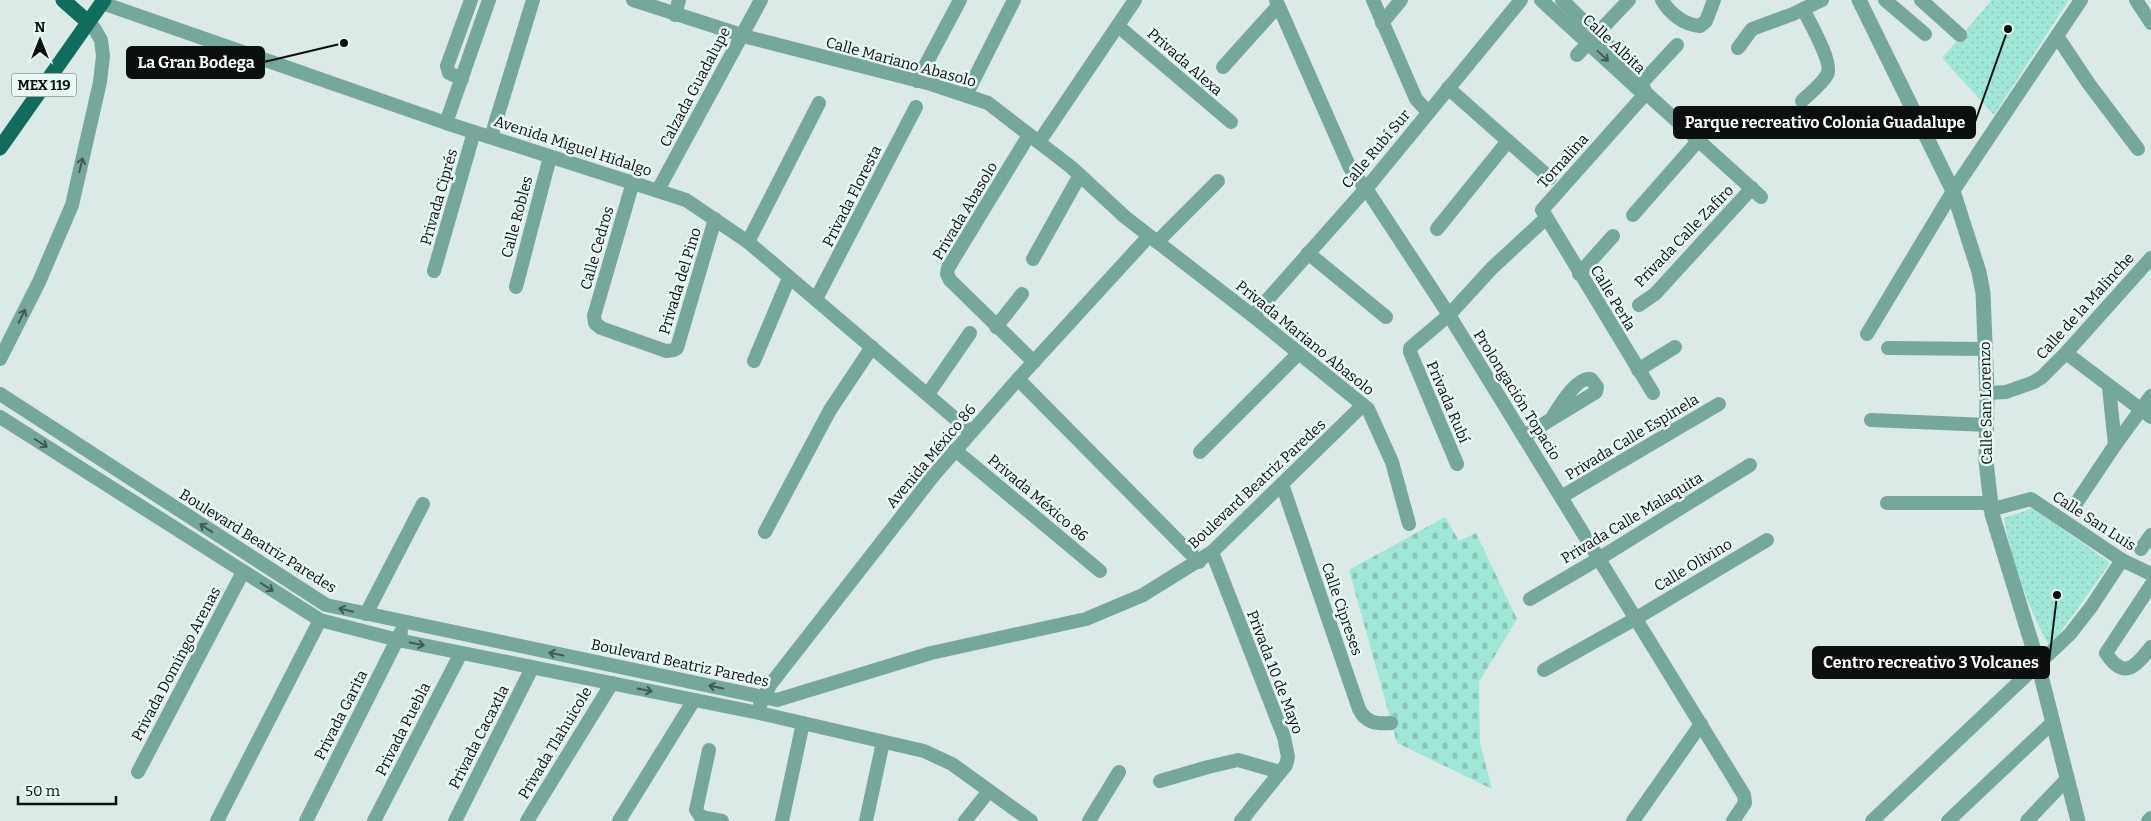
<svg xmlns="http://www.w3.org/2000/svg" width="2151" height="821" viewBox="0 0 2151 821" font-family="Bitter,serif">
	<defs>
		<pattern id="grass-dots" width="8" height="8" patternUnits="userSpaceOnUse" patternTransform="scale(1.25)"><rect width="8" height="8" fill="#a1e7d7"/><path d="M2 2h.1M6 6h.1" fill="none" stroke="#89c5b7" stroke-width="1.8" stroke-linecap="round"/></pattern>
		<pattern id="cemetery-stones" width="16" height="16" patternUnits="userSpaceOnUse" patternTransform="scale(1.25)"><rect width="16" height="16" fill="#a1e7d7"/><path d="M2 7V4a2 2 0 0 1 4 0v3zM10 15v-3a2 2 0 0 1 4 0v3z" fill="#89c5b7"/></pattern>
	</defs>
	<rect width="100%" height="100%" fill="#dceae7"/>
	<g fill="url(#grass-dots)">
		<path d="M1992,0H2069L1994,115L1942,58Z"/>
		<path d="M2033,508L2110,563L2050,647C2030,614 2010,556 2004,518Z"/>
	</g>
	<path fill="url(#cemetery-stones)" d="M1445,517L1459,541L1476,533L1517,619L1479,682L1480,743L1492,789L1397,743L1349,570Z"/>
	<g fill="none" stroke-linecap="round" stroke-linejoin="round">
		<g stroke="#76a79c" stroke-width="14">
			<path d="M633,0L751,38L931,84L988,103L1071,167L1125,217L1253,316L1368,409L1392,462L1409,524"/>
			<path d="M1276,0L1350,168L1371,196L1449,315L1744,795L1745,803L1733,821"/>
			<path d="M1373,0L1416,99L1428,112"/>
			<path d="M1541,0L1637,88L1644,90"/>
			<path d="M1562,0L1636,72L1646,93L1761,197"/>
			<path d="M1662,0C1669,13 1684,25 1700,26L1706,21L1714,0"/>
			<path d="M1885,0L1925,34"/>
			<path d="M1921,0L1960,35"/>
			<path d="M2136,0L2151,23"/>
			<path d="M102,3L446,123L686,200L748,242L971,432"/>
			<path d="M675,15L679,0"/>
			<path d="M1382,23L1401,0"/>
			<path d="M1118,26L1231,122"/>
			<path d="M2057,36L2089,84L2138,149"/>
			<path d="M1738,48L1752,29L1793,14L1822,0"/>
			<path d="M1577,55L1629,0"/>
			<path d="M1223,67L1278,6"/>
			<path d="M462,79L449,73L447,66L471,0"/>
			<path d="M917,81L960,0"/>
			<path d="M1448,88L1550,178"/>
			<path d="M1637,88L1677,45"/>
			<path d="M1646,93L1542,210L1653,393"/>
			<path d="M966,95L1014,0"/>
			<path d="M1802,101C1810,93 1821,85 1827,75C1834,64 1809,21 1803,9"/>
			<path d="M446,123L489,0"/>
			<path d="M1029,135L948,268L947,274L950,280L1034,362"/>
			<path d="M491,137L533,0"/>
			<path d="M1039,142L1135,0"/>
			<path d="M633,182L594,316L595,323L601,328L666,351L674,350L677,348L715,219"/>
			<path d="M658,190L761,0"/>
			<path d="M1633,215L1698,141"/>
			<path d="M1437,229L1508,141"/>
			<path d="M748,242L819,103"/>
			<path d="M1157,242L1218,181"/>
			<path d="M1308,253L1386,317"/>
			<path d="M1033,259L1080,175"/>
			<path d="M434,271L474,132"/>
			<path d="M1579,274L1613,236"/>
			<path d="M516,287L550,157"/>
			<path d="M816,299L916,107"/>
			<path d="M1639,305L1655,294L1752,188"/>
			<path d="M1253,316L1370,184L1521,0"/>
			<path d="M996,327L1022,294"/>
			<path d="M1867,334L1953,191L2081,0"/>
			<path d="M1888,348L1985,349"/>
			<path d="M2066,353L2151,417"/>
			<path d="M0,359L39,282L72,205L100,82L103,56L101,40L94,28L88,22"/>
			<path d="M754,361L789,278"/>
			<path d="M1638,370L1675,347"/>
			<path d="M1018,379L1199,562"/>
			<path d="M2109,387L2115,445"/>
			<path d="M1987,393L2006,392L2034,382L2042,377L2066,353L2151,258"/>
			<path d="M0,394L326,605L777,700L931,653L1086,619L1143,595L1212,552L1363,405"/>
			<path d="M928,394L970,333"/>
			<path d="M0,417L320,620L398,640L759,713L924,751L952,764L1031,821"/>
			<path d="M1871,420L1987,425"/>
			<path d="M1524,436L1596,392L1597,387L1591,379C1577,376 1559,407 1552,418"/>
			<path d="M955,450L1100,571"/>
			<path d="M1200,452L1299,353"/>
			<path d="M1457,464L1410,352V348L1449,315L1492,268L1545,219"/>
			<path d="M1282,484L1359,709C1366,723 1376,724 1391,723"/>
			<path d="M1561,497L1719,404"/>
			<path d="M1887,503H1983L1997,508L2031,499L2122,560L2151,574"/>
			<path d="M2073,508L2115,445L2151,396"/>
			<path d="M765,532L830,410L872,347"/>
			<path d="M2141,549L2151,535"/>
			<path d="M1212,552L1284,737L1288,757L1286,765L1241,821"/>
			<path d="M2151,585L2106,653C2124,681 2136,666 2151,647"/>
			<path d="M1530,599L1600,558L1750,465"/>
			<path d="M366,614L423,504"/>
			<path d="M1544,670L1635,619L1767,540"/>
			<path d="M760,705L770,685L934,475L1018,379L1149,236"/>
			<path d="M709,750L696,810L701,817L722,821"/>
			<path d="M138,772L243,572"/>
			<path d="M1160,781L1208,767L1238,760L1280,772"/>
			<path d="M217,821L320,620"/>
			<path d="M306,821L401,632"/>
			<path d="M374,821L461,653"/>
			<path d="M455,821L532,668"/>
			<path d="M527,821L612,683"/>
			<path d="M619,821L694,700"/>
			<path d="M782,821L803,723"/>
			<path d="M866,821L883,742"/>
			<path d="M965,821L989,791"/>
			<path d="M1089,821L1119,772"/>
			<path d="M1633,821L1701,724"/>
			<path d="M1872,821L2070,634L2091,607L2122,560"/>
			<path d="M1948,821L2052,723"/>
			<path d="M2027,821L2067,779"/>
			<path d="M2148,821L2151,818"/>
		</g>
		<path stroke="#76a79c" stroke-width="15" d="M1859,0L1953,191L1979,272L1983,293L1987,393L1986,461L1992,514L2038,664L2078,821"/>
		<g stroke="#116c5e" stroke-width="15">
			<path d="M63,0L88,22"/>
			<path d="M0,148L104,0"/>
		</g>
	</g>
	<defs><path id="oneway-shaft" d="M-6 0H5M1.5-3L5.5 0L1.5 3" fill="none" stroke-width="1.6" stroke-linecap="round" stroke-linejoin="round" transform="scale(1.25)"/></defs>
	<g stroke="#405b55">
		<use href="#oneway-shaft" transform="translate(1603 56) rotate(43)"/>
		<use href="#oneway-shaft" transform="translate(81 165) rotate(-77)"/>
		<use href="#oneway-shaft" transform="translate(22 316) rotate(-64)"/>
		<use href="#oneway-shaft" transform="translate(41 443) rotate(32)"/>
		<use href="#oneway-shaft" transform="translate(206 528) rotate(-147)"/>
		<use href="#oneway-shaft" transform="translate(267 587) rotate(32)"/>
		<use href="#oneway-shaft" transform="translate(346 610) rotate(-167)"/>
		<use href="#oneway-shaft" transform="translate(417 644) rotate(11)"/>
		<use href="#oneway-shaft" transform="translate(556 654) rotate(-168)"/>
		<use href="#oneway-shaft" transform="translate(716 687) rotate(-168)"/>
		<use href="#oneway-shaft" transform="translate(645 690) rotate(12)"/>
	</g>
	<g text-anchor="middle" stroke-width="5" stroke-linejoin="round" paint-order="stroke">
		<rect fill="#e9f8f4" stroke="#4e5553" stroke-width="1" x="11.5" y="73.5" width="65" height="23" rx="4"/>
		<g font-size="14" font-weight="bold" fill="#0b0f0e">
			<text x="44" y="90">MEX 119</text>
		</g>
		<g font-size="15" fill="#0b0f0e" stroke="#e9f8f4">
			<text transform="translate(1614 44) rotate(43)" y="5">Calle Albita</text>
			<text transform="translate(901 62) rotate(15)" y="5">Calle Mariano Abasolo</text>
			<text transform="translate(1185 62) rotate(41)" y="5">Privada Alexa</text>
			<text transform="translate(695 87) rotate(-62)" y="5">Calzada Guadalupe</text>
			<text transform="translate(573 146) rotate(18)" y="5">Avenida Miguel Hidalgo</text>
			<text transform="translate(1376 149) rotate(-50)" y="5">Calle Rubí Sur</text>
			<text transform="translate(1563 161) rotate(-48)" y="5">Tornalina</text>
			<text transform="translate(852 196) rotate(-63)" y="5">Privada Floresta</text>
			<text transform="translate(439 197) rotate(-74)" y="5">Privada Ciprés</text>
			<text transform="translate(965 211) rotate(-59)" y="5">Privada Abasolo</text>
			<text transform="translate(517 217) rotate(-75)" y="5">Calle Robles</text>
			<text transform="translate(1684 236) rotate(-46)" y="5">Privada Calle Zafiro</text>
			<text transform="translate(597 248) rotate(-74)" y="5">Calle Cedros</text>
			<text transform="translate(680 281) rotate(-73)" y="5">Privada del Pino</text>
			<text transform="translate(1613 298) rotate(59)" y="5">Calle Perla</text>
			<text transform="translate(2085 306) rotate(-48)" y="5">Calle de la Malinche</text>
			<text transform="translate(1305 338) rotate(39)" y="5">Privada Mariano Abasolo</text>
			<text transform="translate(1517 395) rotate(58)" y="5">Prolongación Topacio</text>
			<text transform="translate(1448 402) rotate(67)" y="5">Privada Rubí</text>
			<text transform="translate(1986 403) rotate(-91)" y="5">Calle San Lorenzo</text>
			<text transform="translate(1632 437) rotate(-31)" y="5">Privada Calle Espinela</text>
			<text transform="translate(931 456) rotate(-50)" y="5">Avenida México 86</text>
			<text transform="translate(1257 484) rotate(-43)" y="5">Boulevard Beatriz Paredes</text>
			<text transform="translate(1038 498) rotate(40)" y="5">Privada México 86</text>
			<text transform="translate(1632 518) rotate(-31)" y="5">Privada Calle Malaquita</text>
			<text transform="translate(2094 521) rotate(33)" y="5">Calle San Luis</text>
			<text transform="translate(258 541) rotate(32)" y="5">Boulevard Beatriz Paredes</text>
			<text transform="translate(1693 565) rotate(-31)" y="5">Calle Olivino</text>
			<text transform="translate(1342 609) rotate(71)" y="5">Calle Cipreses</text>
			<text transform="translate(680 663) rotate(12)" y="5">Boulevard Beatriz Paredes</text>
			<text transform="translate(176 664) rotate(-62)" y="5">Privada Domingo Arenas</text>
			<text transform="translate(1275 672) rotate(69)" y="5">Privada 10 de Mayo</text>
			<text transform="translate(341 715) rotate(-63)" y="5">Privada Garita</text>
			<text transform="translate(403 729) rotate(-63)" y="5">Privada Puebla</text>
			<text transform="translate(479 737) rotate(-63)" y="5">Privada Cacaxtla</text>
			<text transform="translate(555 743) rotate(-59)" y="5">Privada Tlahuicole</text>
		</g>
	</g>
	<path fill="none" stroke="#0b0f0e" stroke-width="2" d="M344 43L264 62M2008 29L1975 122M2057 595L2049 662"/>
	<g fill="#0b0f0e" stroke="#e9f8f4" stroke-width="2">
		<circle cx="344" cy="43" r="5"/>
		<circle cx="2008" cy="29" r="5"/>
		<circle cx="2057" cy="595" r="5"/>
	</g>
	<g fill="#0b0f0e" stroke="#0b0f0e" stroke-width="2">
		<rect x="127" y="47" width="137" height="31" rx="5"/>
		<rect x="1674" y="107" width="301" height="31" rx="5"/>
		<rect x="1813" y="647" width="236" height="31" rx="5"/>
	</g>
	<g font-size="16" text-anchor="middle" font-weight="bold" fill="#fff">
		<text x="196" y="68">La Gran Bodega</text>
		<text x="1825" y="128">Parque recreativo Colonia Guadalupe</text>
		<text x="1931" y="668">Centro recreativo 3 Volcanes</text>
	</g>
	<g transform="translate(40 40)" stroke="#e9f8f4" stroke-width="4" paint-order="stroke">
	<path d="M0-4L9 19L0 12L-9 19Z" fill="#0b0f0e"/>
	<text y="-8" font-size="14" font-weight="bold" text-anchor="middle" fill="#0b0f0e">N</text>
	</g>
	<path d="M18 796v8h98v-8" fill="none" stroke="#0b0f0e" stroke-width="2.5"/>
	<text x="25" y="796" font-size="15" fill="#0b0f0e" stroke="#e9f8f4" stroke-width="4" paint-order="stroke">50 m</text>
</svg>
